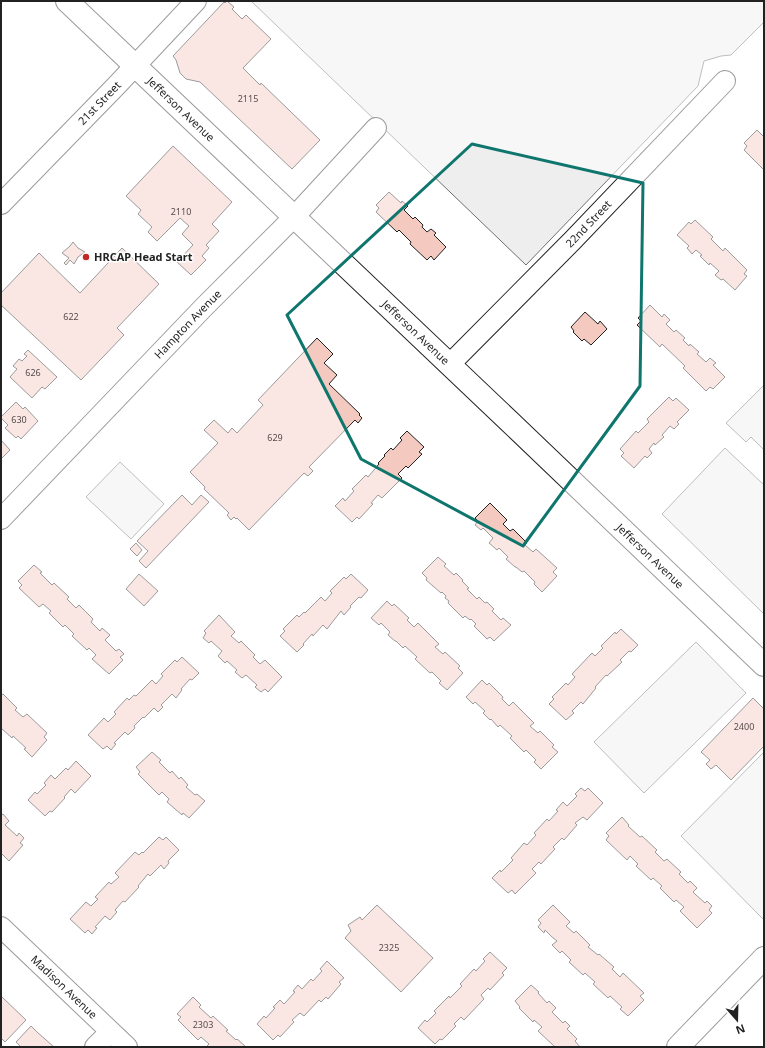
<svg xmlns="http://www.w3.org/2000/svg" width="765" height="1048" viewBox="0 0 765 1048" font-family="'Noto Sans',sans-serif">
	<rect width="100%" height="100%" fill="#fff"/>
	<g fill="#eee" stroke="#6f6f6f">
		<path d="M251,1H764V22L731,55L721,56L704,61L698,86L526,265Z"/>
		<path d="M120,462L164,504L131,539L86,497Z"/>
		<path d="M764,752V920L681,836Z"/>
	</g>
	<g fill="#ededed" stroke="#6f6f6f">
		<path d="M764,385V450L751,437L746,442L726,423Z"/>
		<path d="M725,448L764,485V614L662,514Z"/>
		<path d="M696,642L746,693L644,793L594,742Z"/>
	</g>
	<g fill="#f3c9c0" stroke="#222">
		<path d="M227,1L234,7L232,9L242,19L246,15L271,39L243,68L260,85L261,83L320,140L292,169L200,82L186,79L180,73L176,60L173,56L224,2L225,3Z"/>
		<path d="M757,130L764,137V170L744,150L747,146L744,143Z"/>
		<path d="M173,146L232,202L212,224L219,231L206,245L209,248L202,256L206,260L191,275L177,262L193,245L182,234L189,226L180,218L157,241L148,232L152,227L138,214L141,210L126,196Z"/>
		<path d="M389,192L401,203L402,201L408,206L404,210L413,219L415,217L423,225L422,227L427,232L431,229L436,233L434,235L446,247L434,260L431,256L427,260L410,244L411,242L399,230L397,232L376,212L379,208L376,205Z"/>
		<path d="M695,220L713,237L711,239L723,251L725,248L747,270L744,274L747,276L735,290L723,279L721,280L715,275L719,271L710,263L709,265L700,256L702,255L696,250L692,254L687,248L689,246L677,235L689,222L691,224Z"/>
		<path d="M73,242L78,248L85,252L78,257L74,264L70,260L66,265L64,263L69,258L62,253L70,246Z"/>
		<path d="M122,248L159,284L117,328L124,335L81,380L1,305V293L39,253L80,293Z"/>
		<path d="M650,305L662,317L664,314L670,320L666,324L674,332L676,330L685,338L683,340L689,346L690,344L699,352L697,354L706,362L710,358L716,363L713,365L725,377L713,389L710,387L706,391L683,368L685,366L662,344L660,347L637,325L641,321L638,318Z"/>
		<path d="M585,312L598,324L600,321L607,329L591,345L584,339L582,341L573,332L574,331L571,327Z"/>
		<path d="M317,338L333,354L324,363L337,375L329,384L360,414L359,415L362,418L358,423L355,420L309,467L313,471L308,476L304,473L249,530L237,518L236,519L234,517L231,520L227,515L229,513L204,489L205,487L190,472L218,443L204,430L214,420L228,433L232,428L237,433L263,405L258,400Z"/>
		<path d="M28,350L57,377L45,389L42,387L32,398L10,377L17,369L13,366L19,359L22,361L27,356L24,354Z"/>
		<path d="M669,397L673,401L676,398L689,410L677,422L679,424L674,429L670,426L662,435L664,437L655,445L654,443L649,449L652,453L647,458L645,456L634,468L621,456L624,453L620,449L636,431L638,433L649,422L647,419Z"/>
		<path d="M16,402L23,409L25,407L38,421L21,439L18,436L16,438L5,428L8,425L1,418V417Z"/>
		<path d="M407,431L424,447L419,452L422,454L408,468L406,466L398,474L402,478L382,498L378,495L371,503L373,504L359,519L357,517L352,522L335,506L343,498L345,501L354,491L352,489L366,475L368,477L379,464L378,463L385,456L384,455L391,448L393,450L402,440L400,438Z"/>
		<path d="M1,440L10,450L1,459Z"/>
		<path d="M182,495L192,505L201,495L209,502L146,568L139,561L148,551L137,541Z"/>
		<path d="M490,503L507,520L503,524L510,531L513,529L527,543L525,545L533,552L536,549L557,568L553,572L557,576L542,592L534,584L535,582L524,571L522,572L516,567H515L506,559L508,557L499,548L497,550L489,543L493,538L483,528L481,530L475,525L478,521L475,518Z"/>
		<path d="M136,543L142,550L137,556L130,549Z"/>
		<path d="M438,557L446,564L444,566L454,575L456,573L463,580L462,581L469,588L467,589L477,599L479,597L485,603L487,602L494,609L492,611L501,620L503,618L511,625L494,641L490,637L487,639L474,626L476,624L471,619L470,620L465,616L463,618L448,603L449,601L445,598L446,596L442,592L441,593L426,580L427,578L422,573Z"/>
		<path d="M34,565L42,572L40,573L52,585L54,583L69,597L67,599L76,608L79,605L93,619L91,622L100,631L102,628L110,635L105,640L116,651L119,649L124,654L120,657L123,660L109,674L92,659L96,655L89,648L87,650L72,636L74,634L65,625L63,627L49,613L51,611L43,604L39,607L19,588L22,585L18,581Z"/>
		<path d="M139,574L158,591L144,606L126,589Z"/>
		<path d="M351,574L368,590L361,598L359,597L350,606L351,607L344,615L341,611L327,629L323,625L313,636L312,634L303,644L304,645L297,652L280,636L285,631L283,629L297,615L299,617L304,612L305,613L321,597L325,601L332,593L330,591L344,577L346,579Z"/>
		<path d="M387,601L392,606L394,604L409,618L407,620L414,627L418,623L439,644L435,647L443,654L445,652L460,666L458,668L463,673L447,690L439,683L441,681L432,672L430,673L415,659L417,657L405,646L403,648L396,641H395L388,635L390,632L381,623L379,625L371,618Z"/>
		<path d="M219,615L235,632L231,636L239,643L241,641L255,655L253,657L260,664L265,660L282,677L268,692L265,689L261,692L255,687L257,685L246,675L242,678L235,672L237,670L227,661L225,663L218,656L222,651L211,641L209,643L203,638L206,633L204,631Z"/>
		<path d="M621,629L638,645L631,652L629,651L620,660L622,662L607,676L606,675L595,687L596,688L583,704L581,702L572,711L574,713L566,720L549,704L554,699L552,697L566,683L568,685L575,677L572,674L592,653L595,656L603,648L601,646L615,632L616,634Z"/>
		<path d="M182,657L199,673L192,680L190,679L181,689L182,690L176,698L172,694L161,705L163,707L158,712L154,708L144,718L143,717L134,726L135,728L128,735L125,732L114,743L116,744L111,750L107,746L103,749L88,735L104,718L108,722L116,714L114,712L127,698L129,700L134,695L136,696L152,680L156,684L163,676L161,674L175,660L177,662Z"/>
		<path d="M482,680L487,685L489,683L503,697L502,699L509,706L513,702L534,723L530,726L538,733L540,731L554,745L552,747L558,752L541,769L534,762L536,760L526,750L524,752L510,738L512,736L500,725L498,727L491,719L490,720L483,713L485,711L475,702L473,704L466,697Z"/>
		<path d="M3,694L17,708L15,710L23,717L27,714L47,733L44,737L47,740L32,757L24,749L26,748L13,736L12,738L1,728V695Z"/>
		<path d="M753,698L764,709V746L731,780L716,765L711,769L706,764L710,760L701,752Z"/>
		<path d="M152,752L161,760L159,762L170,773L172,771L179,779L181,777L188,785L186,787L195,795L197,794L205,801L189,818L183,813L182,815L167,802L169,799L162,792L159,795L138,774L140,772L136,767Z"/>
		<path d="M76,761L91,776L75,793L71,789L64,797L65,798L52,812L50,811L45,816L28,800L35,792L37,794L46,785L44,783L51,775L55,779L66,768L68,770Z"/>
		<path d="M581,788L585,791L588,788L603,803L587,820L583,817L575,823L577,825L564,840L562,838L553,847L555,849L541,864L539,862L532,869L536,873L515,894L512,890L508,893L492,878L500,870L501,872L513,860L511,858L524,843L527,845L536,835L534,833L547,819L549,821L558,811L556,810L563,802L567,806L577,796L575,794Z"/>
		<path d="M3,814L9,821L5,825L17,836L19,833L24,838L20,843L23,845L9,861L1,853V815Z"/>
		<path d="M622,817L629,825L628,826L640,837L642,836L657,850L655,852L664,861L667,859L681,872L679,874L688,883L690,881L697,888L693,892L695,894L705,903L707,901L712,906L709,910L712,913L697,928L680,911L684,907L676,900L674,902L660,888L662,886L653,878L651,880L636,866L638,864L630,856L627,860L606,840L609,836L606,833Z"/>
		<path d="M159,837L163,840L166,837L179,850L168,861L169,863L164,869L161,865L150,876L148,874L138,886L139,887L125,902L123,901L115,910L117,912L110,920L105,916L95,927L97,928L92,934L88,930L85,933L70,919L86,902L91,906L98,899L95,897L109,882L111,884L119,877L115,873L135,852L139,855L142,852L143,853Z"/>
		<path d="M377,905L433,958L401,992L345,938L351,931L348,925L360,917L362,920Z"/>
		<path d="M553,905L570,922L566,926L574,933L576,931L590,945L588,947L598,955L599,954L614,967L612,969L620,977L623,973L644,993L640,996L644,1000L628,1016L620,1009L622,1007L610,996L608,998L593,984L595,982L585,973L583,975L569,962L571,960L562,951L560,953L552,945L557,941L552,937L545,930L544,933L538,927L541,923L538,920Z"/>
		<path d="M490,952L507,968L502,973L504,975L490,990L488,988L481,995L484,999L464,1020L461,1017L454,1024L456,1026L442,1040L440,1039L435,1044L418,1028L425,1020L427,1022L436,1013L434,1011L449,996L450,998L462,986L460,984L474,969L476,971L485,961L483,959Z"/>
		<path d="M327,961L344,978L339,982L341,984L328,999L326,997L321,1002L319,1000L304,1016L300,1013L292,1020L294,1022L280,1037L278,1035L273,1040L257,1024L264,1016L266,1018L275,1008L273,1007L280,1000L284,1004L295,992L293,991L298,985L302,989L311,979L313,981L322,971L320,969Z"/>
		<path d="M531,985L539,992L538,993L547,1003L549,1001L556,1008L552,1012L563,1023L565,1021L570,1026L567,1029L577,1039L575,1041L580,1047H555L538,1031L542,1027L534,1020L533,1022L519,1008L520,1007L515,1001Z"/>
		<path d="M2,997L26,1020L5,1042L1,1038V998Z"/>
		<path d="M193,997L201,1005L199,1007L211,1018L213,1016L228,1030L226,1031L236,1040L237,1039L245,1046L244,1047H208L207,1046L209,1044L201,1037L198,1040L178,1020L181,1017L177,1014Z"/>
		<path d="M31,1026L37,1032L54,1047H21L16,1042Z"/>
	</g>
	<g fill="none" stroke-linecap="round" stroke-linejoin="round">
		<defs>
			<g id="minor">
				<path id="s1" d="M1,204L117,85L196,1"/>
				<path id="s2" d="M450,364L573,240L725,81"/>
				<path id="s3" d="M1,519L203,308L294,217L376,128"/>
				<path id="s4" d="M1,927L127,1047"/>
				<path d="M95,1047L110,1032"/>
			</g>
			<g id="major">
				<path id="s5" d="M67,1L510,422L764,665"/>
				<path d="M678,1047L764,958"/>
			</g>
		</defs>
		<use href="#minor" stroke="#222" stroke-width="22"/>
		<use href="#major" stroke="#222" stroke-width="24"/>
		<use href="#minor" stroke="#fff" stroke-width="20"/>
		<use href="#major" stroke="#fff" stroke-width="22"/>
	</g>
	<path d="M0 0H765V1048H0ZM472,144L643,183L640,386L523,546L361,459L287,315Z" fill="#fff" fill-opacity=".55" fill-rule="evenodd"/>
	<path fill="none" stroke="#0f766e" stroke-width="3" stroke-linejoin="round" d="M472,144L643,183L640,386L523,546L361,459L287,315Z"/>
	<circle fill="#c62828" stroke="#fff" stroke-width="1.5" cx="86" cy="257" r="4"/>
	<g text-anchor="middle" stroke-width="3" stroke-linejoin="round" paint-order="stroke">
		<g font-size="9" fill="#564c4a">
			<text x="248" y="102">2115</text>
			<text x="181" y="215">2110</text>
			<text x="71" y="320">622</text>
			<text x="33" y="376">626</text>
			<text x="19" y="423">630</text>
			<text x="275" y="441">629</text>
			<text x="744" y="730">2400</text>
			<text x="389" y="951">2325</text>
			<text x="203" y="1028">2303</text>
		</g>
		<g font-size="11" fill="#222" stroke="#fff">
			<text dy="4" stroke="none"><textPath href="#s1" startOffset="141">21st Street</textPath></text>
			<text dy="4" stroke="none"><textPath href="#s5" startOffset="157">Jefferson Avenue</textPath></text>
			<text dy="4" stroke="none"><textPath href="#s2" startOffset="197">22nd Street</textPath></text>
			<text dy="4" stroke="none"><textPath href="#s3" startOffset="270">Hampton Avenue</textPath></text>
			<text dy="4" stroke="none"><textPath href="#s5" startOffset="481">Jefferson Avenue</textPath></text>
			<text dy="4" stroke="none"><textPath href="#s5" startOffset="805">Jefferson Avenue</textPath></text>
			<text dy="4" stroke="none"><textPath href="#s4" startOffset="87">Madison Avenue</textPath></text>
		</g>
		<g font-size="11" font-weight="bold" fill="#222" stroke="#fff" text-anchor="start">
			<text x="94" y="261">HRCAP Head Start</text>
		</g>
	</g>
	<rect width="765" height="1048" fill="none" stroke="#222222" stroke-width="4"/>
	<g transform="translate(737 1020) rotate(160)" stroke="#ffffff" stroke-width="3" paint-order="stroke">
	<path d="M0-3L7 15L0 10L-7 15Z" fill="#222222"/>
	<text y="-6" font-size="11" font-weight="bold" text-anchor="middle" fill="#222222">N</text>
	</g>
</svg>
